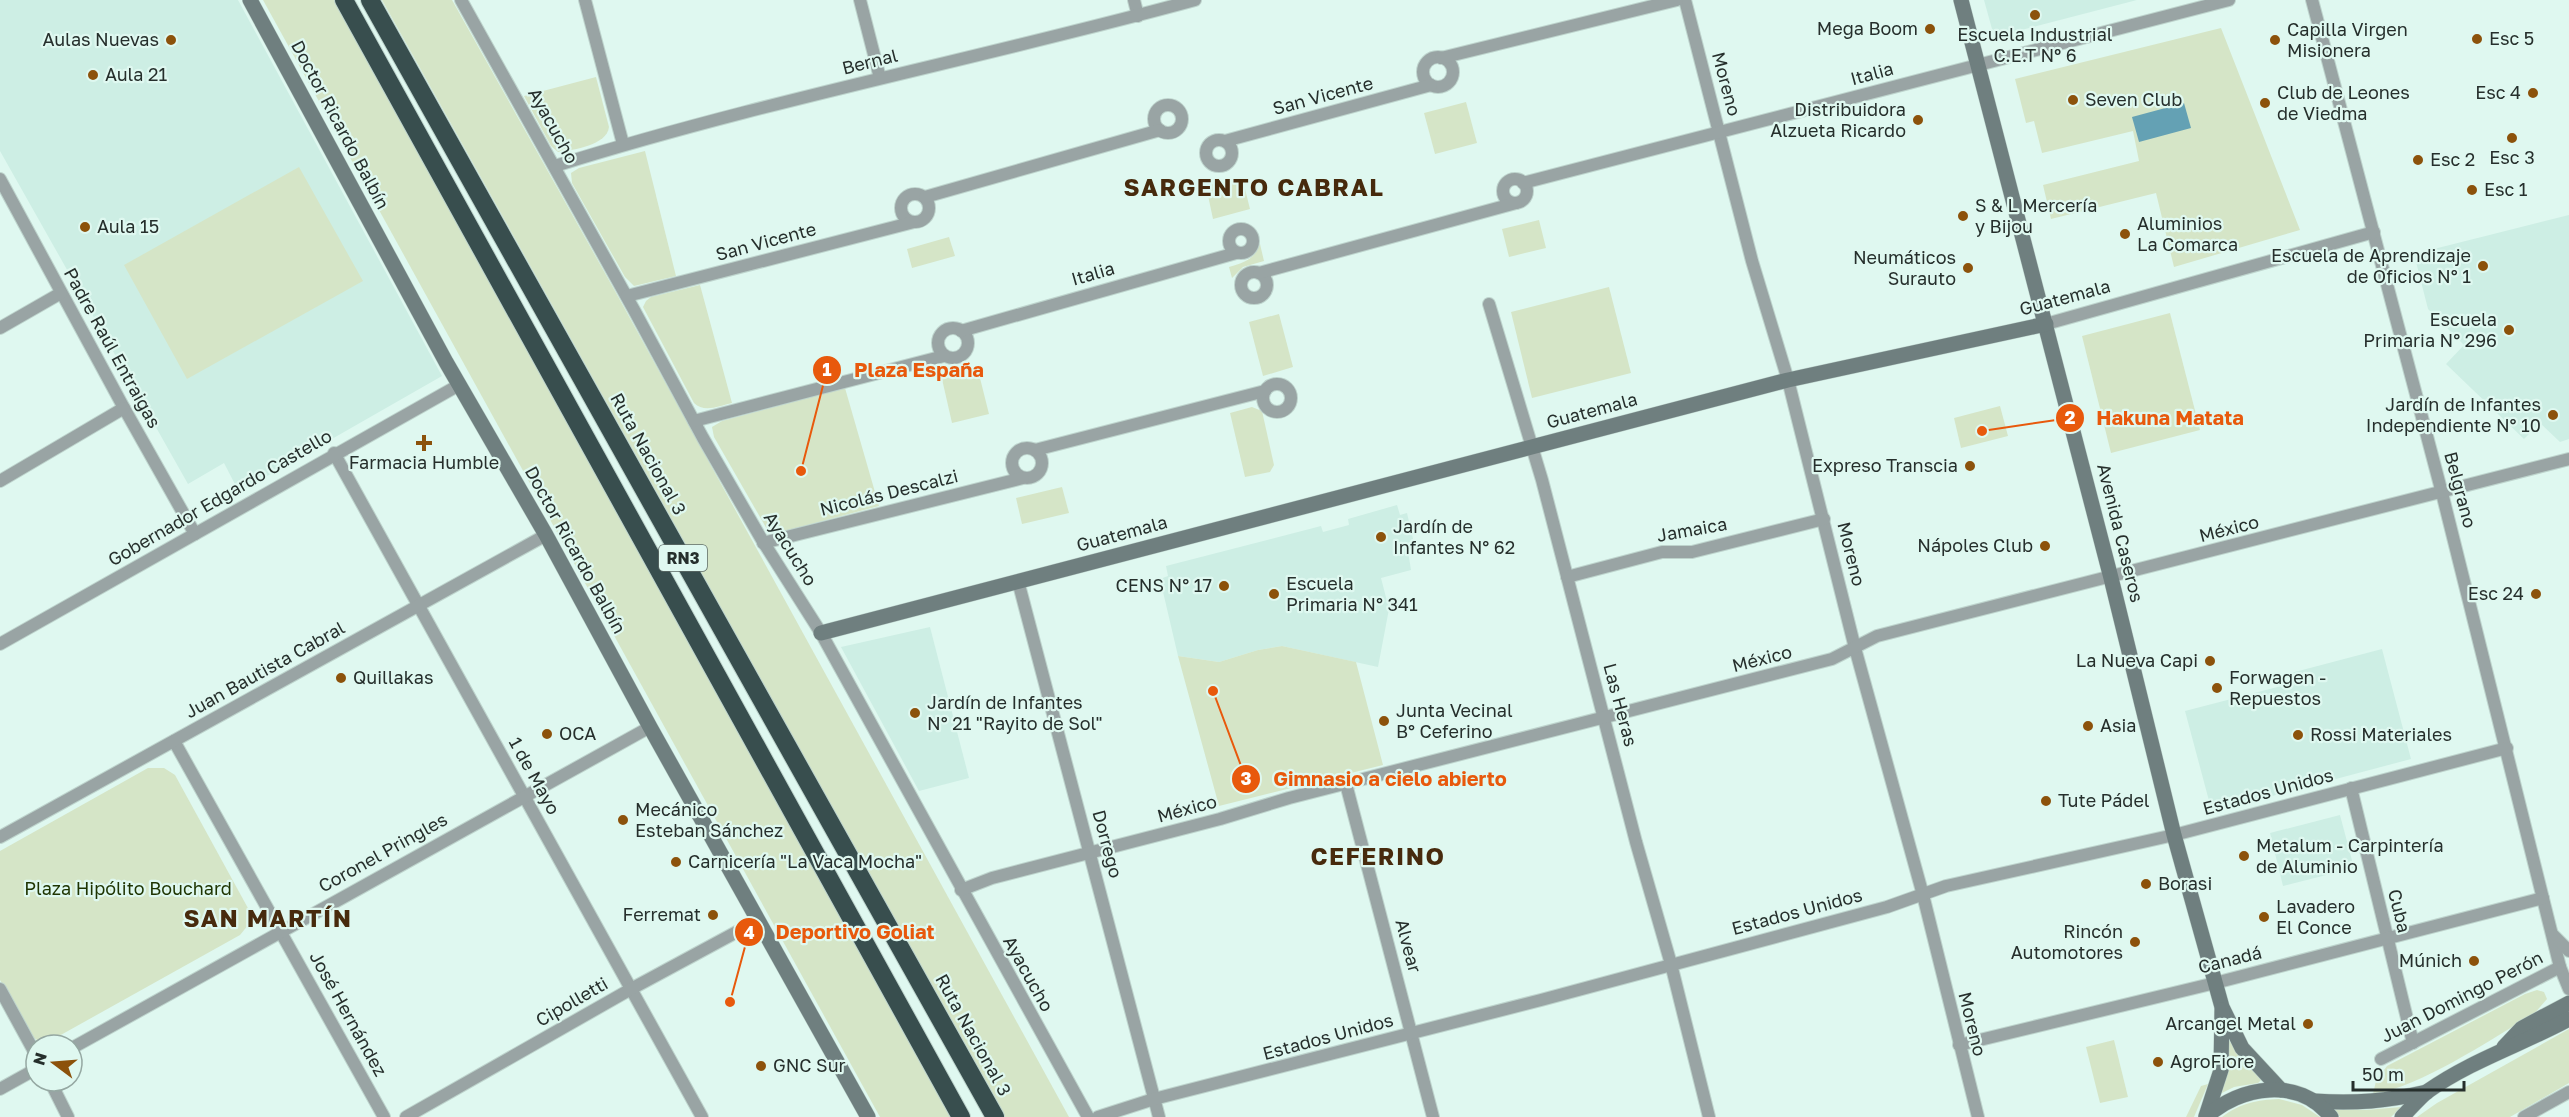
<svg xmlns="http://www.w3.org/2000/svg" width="2569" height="1117" viewBox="0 0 2569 1117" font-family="'Golos Text',sans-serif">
	<rect width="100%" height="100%" fill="#dff8f0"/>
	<g fill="#cdeee4">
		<path d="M0,0H238L442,376L239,492L224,463L188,484L0,151Z"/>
		<path d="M1984,0H2137L2002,35L1992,29Z"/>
		<path d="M2569,215V439L2560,442L2540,423L2524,439L2446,364L2464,345L2428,309L2414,254Z"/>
		<path d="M1397,505L1400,515L1407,513L1414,543L1407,545L1411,570L1381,578L1389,609L1378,667L1282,646L1258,650L1219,662L1178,656L1160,579L1168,576L1166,566L1321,526L1323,532L1349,525L1348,519Z"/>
		<path d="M930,627L969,778L919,791L841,647Z"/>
		<path d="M2382,649L2411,759L2212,812L2185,711L2293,683L2291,673Z"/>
		<path d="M2340,815L2354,868L2283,886L2270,833Z"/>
	</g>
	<g fill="#d5e5c7">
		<path d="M263,0H335L951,1117H880Z"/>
		<path d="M382,0H452L615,291L1069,1117H1005Z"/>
		<path d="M2221,28L2300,230L2174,267L2156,193L2051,219L2043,185L2139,161L2133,131L2042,153L2034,121L2026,123L2015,79Z"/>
		<path d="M596,77L609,127C607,145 574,150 558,152L551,146L524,96Z"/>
		<path d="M1466,102L1477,143L1435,154L1424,113Z"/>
		<path d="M645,151L676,276L634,286L625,277L572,183L571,173L579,168Z"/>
		<path d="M299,167L363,281L187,379L124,265Z"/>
		<path d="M1242,177L1250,209L1213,219L1206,186Z"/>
		<path d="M1539,220L1546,248L1509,257L1502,229Z"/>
		<path d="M949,237L955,256L912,268L907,249Z"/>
		<path d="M1260,244L1264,261L1243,267L1232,278L1229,267C1245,262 1254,260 1260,244Z"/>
		<path d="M700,285L732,403C719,406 704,413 694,403L643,307L646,301L651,297Z"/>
		<path d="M1609,287L1631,373L1532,398L1511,312Z"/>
		<path d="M2170,313L2200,430L2111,453L2082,336Z"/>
		<path d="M1279,314L1293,367L1263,376L1249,322Z"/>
		<path d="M978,370L989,414L952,423L942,379Z"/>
		<path d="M845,388L879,506L777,533L768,531L714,437L712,427L722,421Z"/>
		<path d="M2000,406L2008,436L1961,448L1954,418Z"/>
		<path d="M1252,407L1262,411L1274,465L1270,472L1245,477L1230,413Z"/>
		<path d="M1062,487L1069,513L1022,524L1016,498Z"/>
		<path d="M1282,646L1356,662L1383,765L1219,806L1178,656L1219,662L1258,650Z"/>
		<path d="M148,768H164L175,775L249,910V924L240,935L50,1041L40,1042L31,1036L0,980V851Z"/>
		<path d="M2537,990L2544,992L2547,999L2534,1014C2489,1040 2423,1086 2373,1094L2376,1081L2387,1066L2525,994Z"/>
		<path d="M2569,1029V1083L2510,1117H2417L2437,1103Z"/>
		<path d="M2228,1039L2238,1053L2261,1080L2258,1083L2234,1087L2222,1093Z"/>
		<path d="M2114,1040L2128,1097L2100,1103L2086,1047Z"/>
		<path d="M2208,1084L2194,1117H2186L2201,1086Z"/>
		<path d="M2279,1099L2302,1105L2320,1117H2222C2240,1103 2257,1100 2279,1099Z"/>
		<path d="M2401,1107L2391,1117H2340L2335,1111L2337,1108L2366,1110Z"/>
	</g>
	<path fill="#64a1b4" d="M2184,103L2191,128L2139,142L2132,117Z"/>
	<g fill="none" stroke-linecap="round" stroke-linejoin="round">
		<defs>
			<g id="street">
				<path d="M461,0L634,310L703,438L762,540L821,633L1088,1117"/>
				<path d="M585,0L623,144"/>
				<path d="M860,0L880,78"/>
				<path d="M1134,0L1138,16"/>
				<path d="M1685,0L1752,261L1788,380L1855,648L1923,895L1978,1117"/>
				<path d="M2312,0L2442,493L2560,967L2569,989"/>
				<circle cx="1438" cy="72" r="15"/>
				<path d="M1441,58L1677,0"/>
				<circle cx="1168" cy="119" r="14"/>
				<circle cx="1219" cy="153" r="13"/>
				<path d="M1225,141L1431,85"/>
				<path d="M555,166C765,100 983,58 1195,0"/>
				<path d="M0,179L124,408L195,534"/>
				<circle cx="1515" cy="191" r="12"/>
				<path d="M1523,183L2229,0"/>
				<circle cx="915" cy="208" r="14"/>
				<path d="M925,197L1160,130"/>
				<circle cx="1241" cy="241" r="12"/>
				<circle cx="1254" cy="285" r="13"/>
				<path d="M1259,273L1516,203"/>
				<path d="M627,296L914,222"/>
				<path d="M1489,304L1542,480L1636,842L1671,964L1709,1117"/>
				<path d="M2046,324L2374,232"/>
				<path d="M0,328L61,293"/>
				<circle cx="953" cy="343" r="15"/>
				<path d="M961,331L1236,253"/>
				<circle cx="1277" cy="398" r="14"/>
				<path d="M694,421L944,356"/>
				<circle cx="1027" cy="463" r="15"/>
				<path d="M1035,450L1265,391"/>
				<path d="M334,453L702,1117"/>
				<path d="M0,481L124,408"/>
				<path d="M763,543L1023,478"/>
				<path d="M1567,577L1662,552H1692L1824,519"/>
				<path d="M1018,581L1159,1117"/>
				<path d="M0,644L459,385"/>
				<path d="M174,741L384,1117"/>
				<path d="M1346,784L1433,1117"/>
				<path d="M2351,788L2413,1043"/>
				<path d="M0,837L546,535"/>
				<path d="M961,890L992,878L1220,819L1289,798L1832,659L1877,636L2569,459"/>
				<path d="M2553,935L2569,951"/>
				<path d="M0,989L36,1055"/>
				<path d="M1959,1045L2215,983L2543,898"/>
				<path d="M72,1048L650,727"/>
				<path d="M2381,1059L2560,967"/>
				<path d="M50,1081L68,1117"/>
				<path d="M0,1089L36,1069"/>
				<path d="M406,1117L631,989L757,921"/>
				<path d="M1098,1117L1154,1099L1541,1000L1887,907L1946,886L2174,835L2507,748"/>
				<path d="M2524,1117L2569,1092"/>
			</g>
			<g id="secondary">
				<path d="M250,0L446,362L546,535L650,727L868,1117"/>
				<path d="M1961,0L2111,578L2174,835L2222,1007L2242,1048L2281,1090"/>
				<path d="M821,633L1788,380L2046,324"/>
				<path d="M2504,1047L2522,1028L2569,1003"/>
				<path d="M2314,1101C2355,1104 2387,1101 2427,1092"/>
				<path d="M2206,1116L2221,1070L2222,1010"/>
				<path d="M2206,1117C2240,1086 2299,1076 2331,1117"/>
				<path d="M2402,1117C2410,1109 2419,1098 2428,1091C2472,1060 2523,1044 2569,1019"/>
			</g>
			<g id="highway">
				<path d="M344,0L961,1117"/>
				<path d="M370,0L995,1117"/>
			</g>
		</defs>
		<use href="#street" stroke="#bed4cd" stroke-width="14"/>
		<use href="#secondary" stroke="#bed4cd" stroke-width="16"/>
		<use href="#highway" stroke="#bed4cd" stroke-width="20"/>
		<use href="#street" stroke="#99a4a4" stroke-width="12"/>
		<use href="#secondary" stroke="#6f7f7f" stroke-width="15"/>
		<use href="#highway" stroke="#384e4e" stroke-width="18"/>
	</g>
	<g fill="#8c520b" stroke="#dff8f0" stroke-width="2">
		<circle cx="2035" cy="15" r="6"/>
		<circle cx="1930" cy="29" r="6"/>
		<circle cx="2477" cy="39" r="6"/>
		<circle cx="171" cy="40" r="6"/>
		<circle cx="2275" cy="40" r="6"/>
		<circle cx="93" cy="75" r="6"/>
		<circle cx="2533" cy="93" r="6"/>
		<circle cx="2073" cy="100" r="6"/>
		<circle cx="2265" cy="103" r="6"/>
		<circle cx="1918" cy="120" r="6"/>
		<circle cx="2512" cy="138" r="6"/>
		<circle cx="2418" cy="160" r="6"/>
		<circle cx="2472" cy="190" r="6"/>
		<circle cx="1963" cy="216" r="6"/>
		<circle cx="85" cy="227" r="6"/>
		<circle cx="2125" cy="234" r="6"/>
		<circle cx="2483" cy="266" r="6"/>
		<circle cx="1968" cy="268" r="6"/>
		<circle cx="2509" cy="330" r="6"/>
		<circle cx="2553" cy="415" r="6"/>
		<path d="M421 434h6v6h6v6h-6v6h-6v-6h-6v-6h6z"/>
		<circle cx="1970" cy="466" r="6"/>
		<circle cx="1381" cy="537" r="6"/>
		<circle cx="2045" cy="546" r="6"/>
		<circle cx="1224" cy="586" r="6"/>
		<circle cx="1274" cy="594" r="6"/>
		<circle cx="2536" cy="594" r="6"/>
		<circle cx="2210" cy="661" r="6"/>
		<circle cx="341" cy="678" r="6"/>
		<circle cx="2217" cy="688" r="6"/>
		<circle cx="915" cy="713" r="6"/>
		<circle cx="1384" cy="721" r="6"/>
		<circle cx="2088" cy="726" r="6"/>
		<circle cx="547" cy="734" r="6"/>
		<circle cx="2298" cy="735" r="6"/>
		<circle cx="2046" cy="801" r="6"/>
		<circle cx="623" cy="820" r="6"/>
		<circle cx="2244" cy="856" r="6"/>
		<circle cx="676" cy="862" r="6"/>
		<circle cx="2146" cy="884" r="6"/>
		<circle cx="713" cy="915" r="6"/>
		<circle cx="2264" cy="917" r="6"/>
		<circle cx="2135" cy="942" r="6"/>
		<circle cx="2474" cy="961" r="6"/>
		<circle cx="2308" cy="1024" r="6"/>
		<circle cx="2158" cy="1062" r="6"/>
		<circle cx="761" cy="1066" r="6"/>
	</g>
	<g text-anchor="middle" stroke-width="4.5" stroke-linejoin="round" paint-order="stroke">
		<rect fill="#dff8f0" stroke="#5e6b67" stroke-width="1.5" x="659" y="545" width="48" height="26" rx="4.5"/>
		<g font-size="16" font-weight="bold" fill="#262f2c">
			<text x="683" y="564">RN3</text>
		</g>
		<g font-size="18" fill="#262f2c" stroke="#dff8f0" text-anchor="start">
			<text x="1918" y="35" text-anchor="end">Mega Boom</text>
			<text x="2287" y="36">Capilla Virgen<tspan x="2287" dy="21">Misionera</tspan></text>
			<text x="2035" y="41" text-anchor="middle">Escuela Industrial<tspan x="2035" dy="21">C.E.T Nº 6</tspan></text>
			<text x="2489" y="45">Esc 5</text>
			<text x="159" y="46" text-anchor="end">Aulas Nuevas</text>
			<text x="105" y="81">Aula 21</text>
			<text x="2277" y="99">Club de Leones<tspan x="2277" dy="21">de Viedma</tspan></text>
			<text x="2521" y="99" text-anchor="end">Esc 4</text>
			<text x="2085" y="106">Seven Club</text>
			<text x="1906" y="116" text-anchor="end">Distribuidora<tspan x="1906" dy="21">Alzueta Ricardo</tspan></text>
			<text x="2512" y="164" text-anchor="middle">Esc 3</text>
			<text x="2430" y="166">Esc 2</text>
			<text x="2484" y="196">Esc 1</text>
			<text x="1975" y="212">S &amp; L Mercería<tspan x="1975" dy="21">y Bijou</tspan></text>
			<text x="2137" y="230">Aluminios<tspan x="2137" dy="21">La Comarca</tspan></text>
			<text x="97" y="233">Aula 15</text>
			<text x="2471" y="262" text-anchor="end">Escuela de Aprendizaje<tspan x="2471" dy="21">de Oficios N° 1</tspan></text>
			<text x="1956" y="264" text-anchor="end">Neumáticos<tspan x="1956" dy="21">Surauto</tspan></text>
			<text x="2497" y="326" text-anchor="end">Escuela<tspan x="2497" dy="21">Primaria N° 296</tspan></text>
			<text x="2541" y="411" text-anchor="end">Jardín de Infantes<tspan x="2541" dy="21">Independiente N° 10</tspan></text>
			<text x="424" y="469" text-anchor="middle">Farmacia Humble</text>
			<text x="1958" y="472" text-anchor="end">Expreso Transcia</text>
			<text x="1393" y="533">Jardín de<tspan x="1393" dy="21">Infantes N° 62</tspan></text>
			<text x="2033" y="552" text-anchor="end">Nápoles Club</text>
			<text x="1286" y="590">Escuela<tspan x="1286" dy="21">Primaria N° 341</tspan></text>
			<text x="1212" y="592" text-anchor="end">CENS N° 17</text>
			<text x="2524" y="600" text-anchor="end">Esc 24</text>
			<text x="2198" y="667" text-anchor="end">La Nueva Capi</text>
			<text x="353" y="684">Quillakas</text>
			<text x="2229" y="684">Forwagen -<tspan x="2229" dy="21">Repuestos</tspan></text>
			<text x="927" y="709">Jardín de Infantes<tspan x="927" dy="21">N° 21 "Rayito de Sol"</tspan></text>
			<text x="1396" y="717">Junta Vecinal<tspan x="1396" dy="21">B° Ceferino</tspan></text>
			<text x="2100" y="732">Asia</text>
			<text x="559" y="740">OCA</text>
			<text x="2310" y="741">Rossi Materiales</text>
			<text x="2058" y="807">Tute Pádel</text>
			<text x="635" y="816">Mecánico<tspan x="635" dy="21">Esteban Sánchez</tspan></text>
			<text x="2256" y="852">Metalum - Carpintería<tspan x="2256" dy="21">de Aluminio</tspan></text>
			<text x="688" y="868">Carnicería "La Vaca Mocha"</text>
			<text x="2158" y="890">Borasi</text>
			<text x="2276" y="913">Lavadero<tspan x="2276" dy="21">El Conce</tspan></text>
			<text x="701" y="921" text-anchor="end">Ferremat</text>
			<text x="2123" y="938" text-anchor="end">Rincón<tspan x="2123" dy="21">Automotores</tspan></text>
			<text x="2462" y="967" text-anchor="end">Múnich</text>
			<text x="2296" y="1030" text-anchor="end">Arcangel Metal</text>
			<text x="2170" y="1068">AgroFiore</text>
			<text x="773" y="1072">GNC Sur</text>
		</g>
		<g font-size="18" fill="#262f2c" stroke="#dff8f0">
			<text transform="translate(870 62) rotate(-14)" y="6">Bernal</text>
			<text transform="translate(1872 74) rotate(-15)" y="6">Italia</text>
			<text transform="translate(1726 84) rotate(75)" y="6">Moreno</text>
			<text transform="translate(1323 96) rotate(-15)" y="6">San Vicente</text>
			<text transform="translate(340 125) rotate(62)" y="6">Doctor Ricardo Balbín</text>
			<text transform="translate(553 126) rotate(61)" y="6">Ayacucho</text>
			<text transform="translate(766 242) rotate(-15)" y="6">San Vicente</text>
			<text transform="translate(1093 274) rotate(-16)" y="6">Italia</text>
			<text transform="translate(2065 298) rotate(-15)" y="6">Guatemala</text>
			<text transform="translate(112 348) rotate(61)" y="6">Padre Raúl Entraigas</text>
			<text transform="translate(1592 411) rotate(-15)" y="6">Guatemala</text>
			<text transform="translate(648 454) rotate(61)" y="6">Ruta Nacional 3</text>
			<text transform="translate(2460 490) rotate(75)" y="6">Belgrano</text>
			<text transform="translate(889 493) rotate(-14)" y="6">Nicolás Descalzi</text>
			<text transform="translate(220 498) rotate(-30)" y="6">Gobernador Edgardo Castello</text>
			<text transform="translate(2229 529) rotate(-14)" y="6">México</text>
			<text transform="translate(1692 530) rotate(-10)" y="6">Jamaica</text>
			<text transform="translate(2120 533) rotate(76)" y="6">Avenida Caseros</text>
			<text transform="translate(1122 534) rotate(-15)" y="6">Guatemala</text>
			<text transform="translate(790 549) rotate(58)" y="6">Ayacucho</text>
			<text transform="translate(575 550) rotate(61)" y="6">Doctor Ricardo Balbín</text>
			<text transform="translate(1851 554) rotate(76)" y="6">Moreno</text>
			<text transform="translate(1762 659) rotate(-14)" y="6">México</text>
			<text transform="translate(265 670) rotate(-29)" y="6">Juan Bautista Cabral</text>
			<text transform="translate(1620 705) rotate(75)" y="6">Las Heras</text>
			<text transform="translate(534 776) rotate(61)" y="6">1 de Mayo</text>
			<text transform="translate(2268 792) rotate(-15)" y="6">Estados Unidos</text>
			<text transform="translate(1187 809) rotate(-15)" y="6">México</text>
			<text transform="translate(1107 844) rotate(75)" y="6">Dorrego</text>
			<text transform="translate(383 853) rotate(-29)" y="6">Coronel Pringles</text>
			<text transform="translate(2399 911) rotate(76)" y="6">Cuba</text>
			<text transform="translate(1797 912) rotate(-15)" y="6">Estados Unidos</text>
			<text transform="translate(1408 946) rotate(75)" y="6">Alvear</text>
			<text transform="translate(2230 960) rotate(-14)" y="6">Canadá</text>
			<text transform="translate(1028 974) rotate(61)" y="6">Ayacucho</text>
			<text transform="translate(2462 997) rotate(-27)" y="6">Juan Domingo Perón</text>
			<text transform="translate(572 1002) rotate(-30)" y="6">Cipolletti</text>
			<text transform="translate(348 1014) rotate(61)" y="6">José Hernández</text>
			<text transform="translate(1972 1024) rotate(76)" y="6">Moreno</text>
			<text transform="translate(973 1035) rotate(61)" y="6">Ruta Nacional 3</text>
			<text transform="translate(1328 1037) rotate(-15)" y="6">Estados Unidos</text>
		</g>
		<g font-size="18" fill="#1e3401" stroke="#dff8f0">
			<text x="128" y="895">Plaza Hipólito Bouchard</text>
		</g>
		<g font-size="24" font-weight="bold" letter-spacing="1.5" fill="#472a0d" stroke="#dff8f0">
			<text x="1254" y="196">SARGENTO CABRAL</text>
			<text x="1378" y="865">CEFERINO</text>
			<text x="268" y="927">SAN MARTÍN</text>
		</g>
	</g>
	<path fill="none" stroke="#e8590c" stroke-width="2" d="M801 471L827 370M1982 431L2070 418M1213 691L1246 779M730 1002L749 932"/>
	<g fill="#e8590c" stroke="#dff8f0" stroke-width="2">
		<circle cx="801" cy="471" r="6"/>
		<circle cx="1982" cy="431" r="6"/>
		<circle cx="1213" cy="691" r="6"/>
		<circle cx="730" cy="1002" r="6"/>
		<circle cx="827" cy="370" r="15"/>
		<circle cx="2070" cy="418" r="15"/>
		<circle cx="1246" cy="779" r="15"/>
		<circle cx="749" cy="932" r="15"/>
	</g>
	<g font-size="18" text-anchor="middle" font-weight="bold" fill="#fff">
		<text x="827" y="376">1</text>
		<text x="2070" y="424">2</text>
		<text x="1246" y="785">3</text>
		<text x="749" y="939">4</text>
	</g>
	<g font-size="20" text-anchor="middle" font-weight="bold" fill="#e8590c" stroke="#dff8f0" stroke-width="4.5" stroke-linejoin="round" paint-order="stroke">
		<text x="919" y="377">Plaza España</text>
		<text x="2170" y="425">Hakuna Matata</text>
		<text x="1390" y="786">Gimnasio a cielo abierto</text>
		<text x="855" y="939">Deportivo Goliat</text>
	</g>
	<g transform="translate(54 1063) rotate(286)"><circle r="28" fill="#dff8f0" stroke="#95a8a2" stroke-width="1.5"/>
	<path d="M0-4.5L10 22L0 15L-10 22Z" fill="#8c520b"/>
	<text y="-9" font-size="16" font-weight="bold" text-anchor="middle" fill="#262f2c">N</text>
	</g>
	<path d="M2353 1081v9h111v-9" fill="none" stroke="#262f2c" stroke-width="3"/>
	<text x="2362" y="1081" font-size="18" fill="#262f2c" stroke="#dff8f0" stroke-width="4.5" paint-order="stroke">50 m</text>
</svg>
